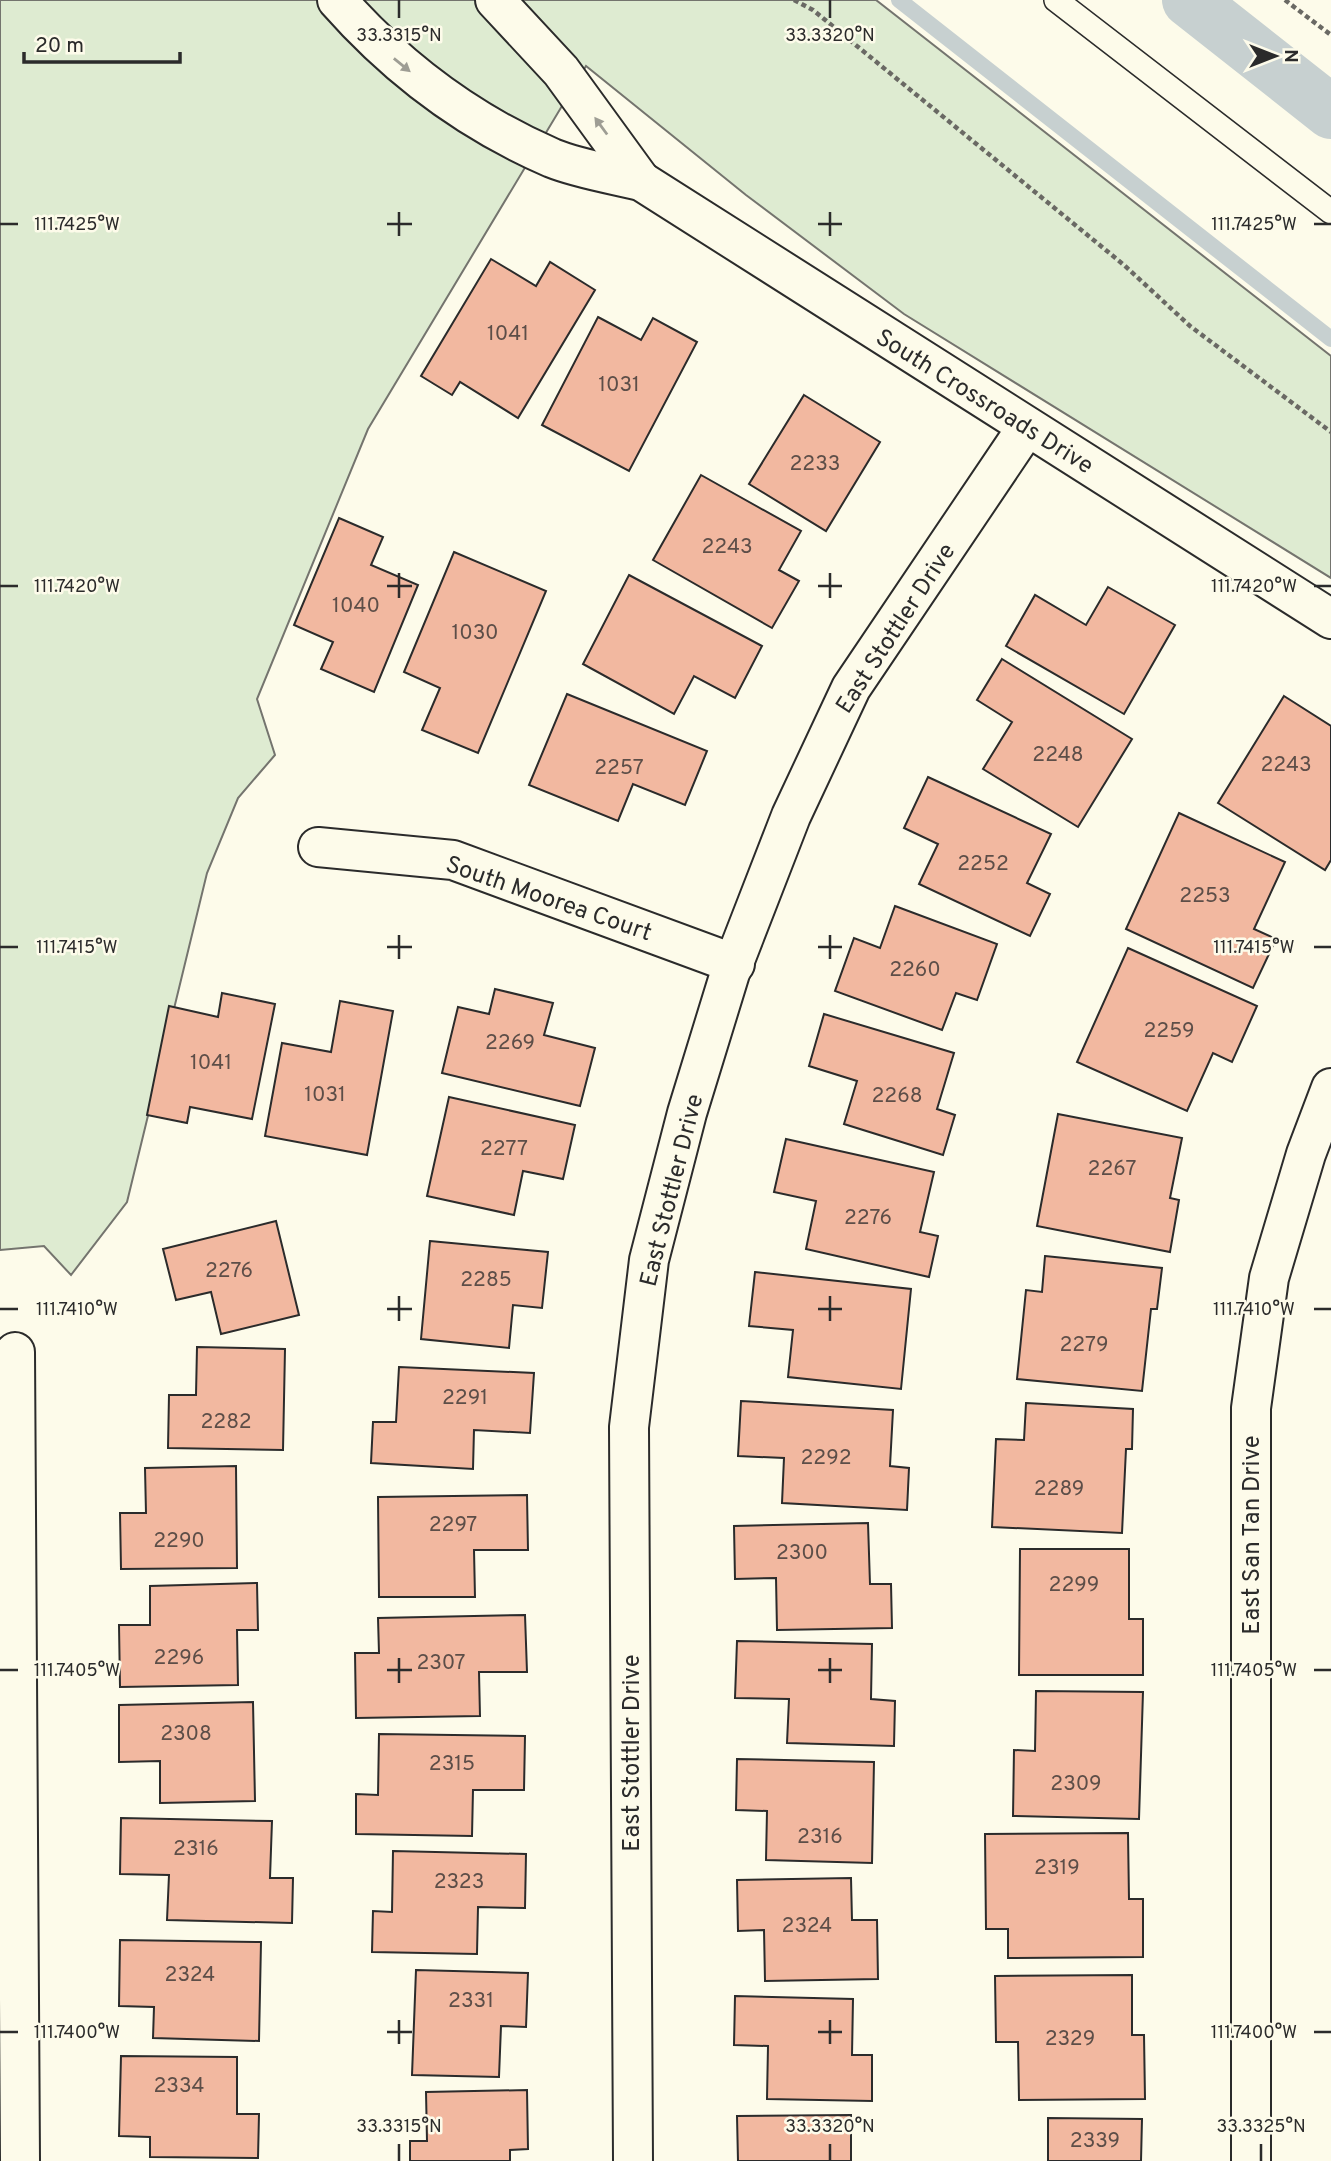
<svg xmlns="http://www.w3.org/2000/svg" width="1331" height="2161" viewBox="0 0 1331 2161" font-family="Overpass,sans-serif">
	<rect width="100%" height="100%" fill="#fdfbea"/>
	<path fill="#deebd1" stroke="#74746e" stroke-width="2" d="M0,0H876L1331,356V578L904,314L746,195L586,66L368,429L257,699L275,755L238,798L207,873L127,1202L71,1275L44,1246L0,1250Z"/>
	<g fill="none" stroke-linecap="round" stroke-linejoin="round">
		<path stroke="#c7d0d0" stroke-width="16" d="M899,0L1331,339"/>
		<path stroke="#c7d0d0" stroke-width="54" d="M1189,0L1331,112"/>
	</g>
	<g fill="#f2b8a0" stroke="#2b2b2b" stroke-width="2">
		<path d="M491,259L536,286L550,262L595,290L518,418L460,382L452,395L421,376Z"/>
		<path d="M598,317L641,340L653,318L697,342L629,471L542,425Z"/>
		<path d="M804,395L880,442L826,531L749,484Z"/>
		<path d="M701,475L801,531L779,570L799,581L772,628L653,560Z"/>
		<path d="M339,518L383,537L371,565L418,585L374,692L321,669L333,642L294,625Z"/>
		<path d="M454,552L546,591L478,753L422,730L440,688L404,672Z"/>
		<path d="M629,575L762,646L735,698L694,676L674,714L583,664Z"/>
		<path d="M1108,587L1175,625L1124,714L1006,646L1035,595L1086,625Z"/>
		<path d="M1002,659L1132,739L1078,827L983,769L1012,722L977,700Z"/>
		<path d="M567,694L707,751L685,805L633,784L618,821L529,785Z"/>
		<path d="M1284,696L1331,726V860L1325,870L1218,803Z"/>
		<path d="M928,777L1051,834L1027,883L1050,894L1030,936L919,884L938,844L904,828Z"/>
		<path d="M1179,813L1285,862L1254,929L1276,939L1253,988L1126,929Z"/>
		<path d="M895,906L997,944L977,1000L956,993L942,1030L835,991L854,938L880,948Z"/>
		<path d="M1128,948L1257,1006L1232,1062L1213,1053L1187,1111L1077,1062Z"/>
		<path d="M495,989L553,1003L544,1035L595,1048L580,1106L442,1073L458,1007L489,1014Z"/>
		<path d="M222,993L275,1004L252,1119L190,1107L187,1123L147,1115L169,1006L218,1017Z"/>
		<path d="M340,1001L393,1011L367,1155L265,1136L282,1043L331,1052Z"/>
		<path d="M824,1014L954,1053L937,1109L955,1115L943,1155L844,1124L857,1081L809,1066Z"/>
		<path d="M449,1097L575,1125L563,1179L523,1171L514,1215L427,1196Z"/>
		<path d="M1058,1114L1182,1138L1170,1198L1179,1200L1170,1252L1037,1226Z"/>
		<path d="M786,1139L934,1172L920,1232L938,1236L929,1277L806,1249L816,1201L774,1192Z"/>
		<path d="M276,1221L299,1315L221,1334L211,1292L176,1300L163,1249Z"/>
		<path d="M430,1241L548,1252L542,1308L513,1305L509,1348L421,1339Z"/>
		<path d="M1045,1256L1162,1268L1157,1309H1151L1142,1391L1017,1379L1026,1290L1042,1292Z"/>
		<path d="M755,1272L911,1289L901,1389L788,1377L793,1330L749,1326Z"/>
		<path d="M197,1347L285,1349L283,1450L168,1448L169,1395H196Z"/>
		<path d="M399,1367L534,1373L530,1433L474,1430L473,1469L371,1463L373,1422H396Z"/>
		<path d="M741,1401L893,1410L890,1466L909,1468L907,1510L782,1503L784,1458L738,1456Z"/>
		<path d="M1026,1403L1133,1409L1132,1449H1126L1122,1533L992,1527L996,1439L1024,1440Z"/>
		<path d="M236,1466L237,1568L121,1569L120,1513H146L145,1468Z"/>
		<path d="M527,1495L528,1550H474L475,1597H379L378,1497Z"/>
		<path d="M868,1523L870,1584H891L892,1628L777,1630L776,1578L735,1579L734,1526Z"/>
		<path d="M1020,1549H1129V1619H1143V1675H1019Z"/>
		<path d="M257,1583L258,1630H237L238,1685L120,1687L119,1625H150V1586Z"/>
		<path d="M525,1615L527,1672H479L480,1716L356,1718L355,1653H379L378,1618Z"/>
		<path d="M737,1641L872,1644L871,1699L895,1701L894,1746L787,1743L789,1699L735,1698Z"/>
		<path d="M1036,1691L1143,1692L1139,1819L1013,1816L1014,1750L1035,1751Z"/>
		<path d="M253,1702L255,1801L160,1803V1761L119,1762V1705Z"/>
		<path d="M379,1734L525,1736L524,1790H473L472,1836L356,1834V1794L378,1795Z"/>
		<path d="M737,1759L874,1762L872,1863L766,1860L767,1811L736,1810Z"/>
		<path d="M121,1818L272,1821L270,1878H293L292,1923L167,1920L169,1875L120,1874Z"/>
		<path d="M1128,1833L1129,1899H1143V1957L1008,1958V1929H986L985,1834Z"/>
		<path d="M393,1851L526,1854L525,1908L478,1907L477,1954L372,1952L373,1911L392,1912Z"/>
		<path d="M851,1878L852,1920H877L878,1979L765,1981L764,1930L738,1931L737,1880Z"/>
		<path d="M120,1940L261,1942L259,2041L153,2038L154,2007L119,2006Z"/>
		<path d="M416,1970L528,1973L526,2027L501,2026L499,2077L412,2075Z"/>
		<path d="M1132,1975V2035H1144L1145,2099L1019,2100L1018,2042H996L995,1976Z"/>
		<path d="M735,1996L853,1999L852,2055H872V2101L767,2099L768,2046L734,2045Z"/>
		<path d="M121,2056L237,2057V2114H259L258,2158L150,2157V2137L119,2136Z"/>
		<path d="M527,2090L528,2149L510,2150V2161H410V2141H427L426,2092Z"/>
		<path d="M851,2115V2161H738L737,2116Z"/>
		<path d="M1048,2118L1142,2119L1141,2161H1048Z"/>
	</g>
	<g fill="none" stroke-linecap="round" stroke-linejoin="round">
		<defs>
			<path id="service" d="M1056,0L1331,212"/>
			<g id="minor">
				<path d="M337,0C396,67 469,122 552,158C579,169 612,174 641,181L1331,619"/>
				<path d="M495,0L561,71L641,181"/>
				<path d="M318,847L453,860L735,964"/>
				<path d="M15,1352L20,2161"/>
				<path d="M633,2161L629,1427L649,1260L687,1113L730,973L791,816L851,688L1027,427"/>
				<path d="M1251,2161V1408L1269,1278L1306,1154L1331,1088"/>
			</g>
		</defs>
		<use href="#service" stroke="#2b2b2b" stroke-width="26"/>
		<use href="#minor" stroke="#2b2b2b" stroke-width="42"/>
		<g stroke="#6a6964" stroke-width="4.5" stroke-dasharray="5 3.5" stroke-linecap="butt">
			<path d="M794,0L813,10L1124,265L1190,326L1331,432"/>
			<path d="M1285,0L1331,35"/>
		</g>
		<use href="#service" stroke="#fdfbea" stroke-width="23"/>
		<use href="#minor" stroke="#fdfbea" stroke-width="38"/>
	</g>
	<defs><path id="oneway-solid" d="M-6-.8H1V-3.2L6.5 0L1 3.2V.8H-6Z" transform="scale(1.75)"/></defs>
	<g fill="#9e9d94">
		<use href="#oneway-solid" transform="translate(402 65) rotate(39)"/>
		<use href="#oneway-solid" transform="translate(601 126) rotate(-126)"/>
	</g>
	<path fill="none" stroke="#2b2b2b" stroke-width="2.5" d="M399,0V18M830,0V18M399,212V236M830,212V236M0,224H18M387,224H412M818,224H842M1314,224H1331M399,573V598M830,573V598M0,586H18M387,586H412M818,586H842M1314,586H1331M399,935V959M830,935V959M0,947H18M387,947H412M818,947H842M1314,947H1331M399,1296V1321M830,1296V1321M0,1309H18M387,1309H412M818,1309H842M1314,1309H1331M399,1658V1683M830,1658V1683M0,1670H18M387,1670H412M818,1670H842M1314,1670H1331M399,2020V2044M830,2020V2044M0,2032H18M387,2032H412M818,2032H842M1314,2032H1331M399,2144V2161M830,2144V2161M1261,2144V2161"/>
	<g text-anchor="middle" stroke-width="5" stroke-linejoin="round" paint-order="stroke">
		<g font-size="21" fill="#5d4e48">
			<text x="508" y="340">1041</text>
			<text x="619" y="391">1031</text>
			<text x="815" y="470">2233</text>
			<text x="727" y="553">2243</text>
			<text x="356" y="612">1040</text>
			<text x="475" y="639">1030</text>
			<text x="1058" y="761">2248</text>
			<text x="1286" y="771">2243</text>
			<text x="619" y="774">2257</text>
			<text x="983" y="870">2252</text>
			<text x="1205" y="902">2253</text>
			<text x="915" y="976">2260</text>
			<text x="1169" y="1037">2259</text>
			<text x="510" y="1049">2269</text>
			<text x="211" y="1069">1041</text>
			<text x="325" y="1101">1031</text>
			<text x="897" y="1102">2268</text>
			<text x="504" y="1155">2277</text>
			<text x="1112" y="1175">2267</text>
			<text x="868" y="1224">2276</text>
			<text x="229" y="1277">2276</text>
			<text x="486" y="1286">2285</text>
			<text x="1084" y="1351">2279</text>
			<text x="465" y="1404">2291</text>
			<text x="226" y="1428">2282</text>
			<text x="826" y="1464">2292</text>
			<text x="1059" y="1495">2289</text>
			<text x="453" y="1531">2297</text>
			<text x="179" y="1547">2290</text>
			<text x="802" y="1559">2300</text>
			<text x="1074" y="1591">2299</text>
			<text x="179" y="1664">2296</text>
			<text x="441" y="1669">2307</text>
			<text x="186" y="1740">2308</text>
			<text x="452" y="1770">2315</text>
			<text x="1076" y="1790">2309</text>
			<text x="820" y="1843">2316</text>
			<text x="196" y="1855">2316</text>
			<text x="1057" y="1874">2319</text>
			<text x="459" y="1888">2323</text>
			<text x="807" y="1932">2324</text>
			<text x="190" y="1981">2324</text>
			<text x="471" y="2007">2331</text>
			<text x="1070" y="2045">2329</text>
			<text x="179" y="2092">2334</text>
			<text x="1095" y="2147">2339</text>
		</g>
		<g font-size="24" fill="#2b2b2b" stroke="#fdfbea">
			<text transform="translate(985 401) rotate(32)" y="8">South Crossroads Drive</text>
			<text transform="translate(895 628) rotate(-57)" y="8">East Stottler Drive</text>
			<text transform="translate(549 898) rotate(19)" y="8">South Moorea Court</text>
			<text transform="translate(671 1190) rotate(-76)" y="8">East Stottler Drive</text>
			<text transform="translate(1251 1535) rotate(-90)" y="8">East San Tan Drive</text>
			<text transform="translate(631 1753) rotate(-90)" y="8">East Stottler Drive</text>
		</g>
	</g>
	<g font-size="18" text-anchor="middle" fill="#2b2b2b" stroke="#fdfbea" stroke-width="5" stroke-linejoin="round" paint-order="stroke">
		<text x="399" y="41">33.3315°N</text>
		<text x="830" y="41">33.3320°N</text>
		<text x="1254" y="230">111.7425°W</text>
		<text x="77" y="230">111.7425°W</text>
		<text x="77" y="592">111.7420°W</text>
		<text x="1254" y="592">111.7420°W</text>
		<text x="77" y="953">111.7415°W</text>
		<text x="1254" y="953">111.7415°W</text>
		<text x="77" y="1315">111.7410°W</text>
		<text x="1254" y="1315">111.7410°W</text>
		<text x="77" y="1676">111.7405°W</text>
		<text x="1254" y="1676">111.7405°W</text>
		<text x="77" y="2038">111.7400°W</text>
		<text x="1254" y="2038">111.7400°W</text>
		<text x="399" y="2132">33.3315°N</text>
		<text x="830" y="2132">33.3320°N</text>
		<text x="1261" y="2132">33.3325°N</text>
	</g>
	<g transform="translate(1275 56) rotate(90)" stroke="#fdfbea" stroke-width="5" paint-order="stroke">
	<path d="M0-5L12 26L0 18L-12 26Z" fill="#2b2b2b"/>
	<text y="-10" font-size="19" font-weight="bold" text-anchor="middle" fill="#2b2b2b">N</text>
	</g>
	<path d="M24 52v10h156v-10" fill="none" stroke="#2b2b2b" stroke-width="3.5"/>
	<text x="35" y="52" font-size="21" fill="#2b2b2b" stroke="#fdfbea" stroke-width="5" paint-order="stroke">20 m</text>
</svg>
